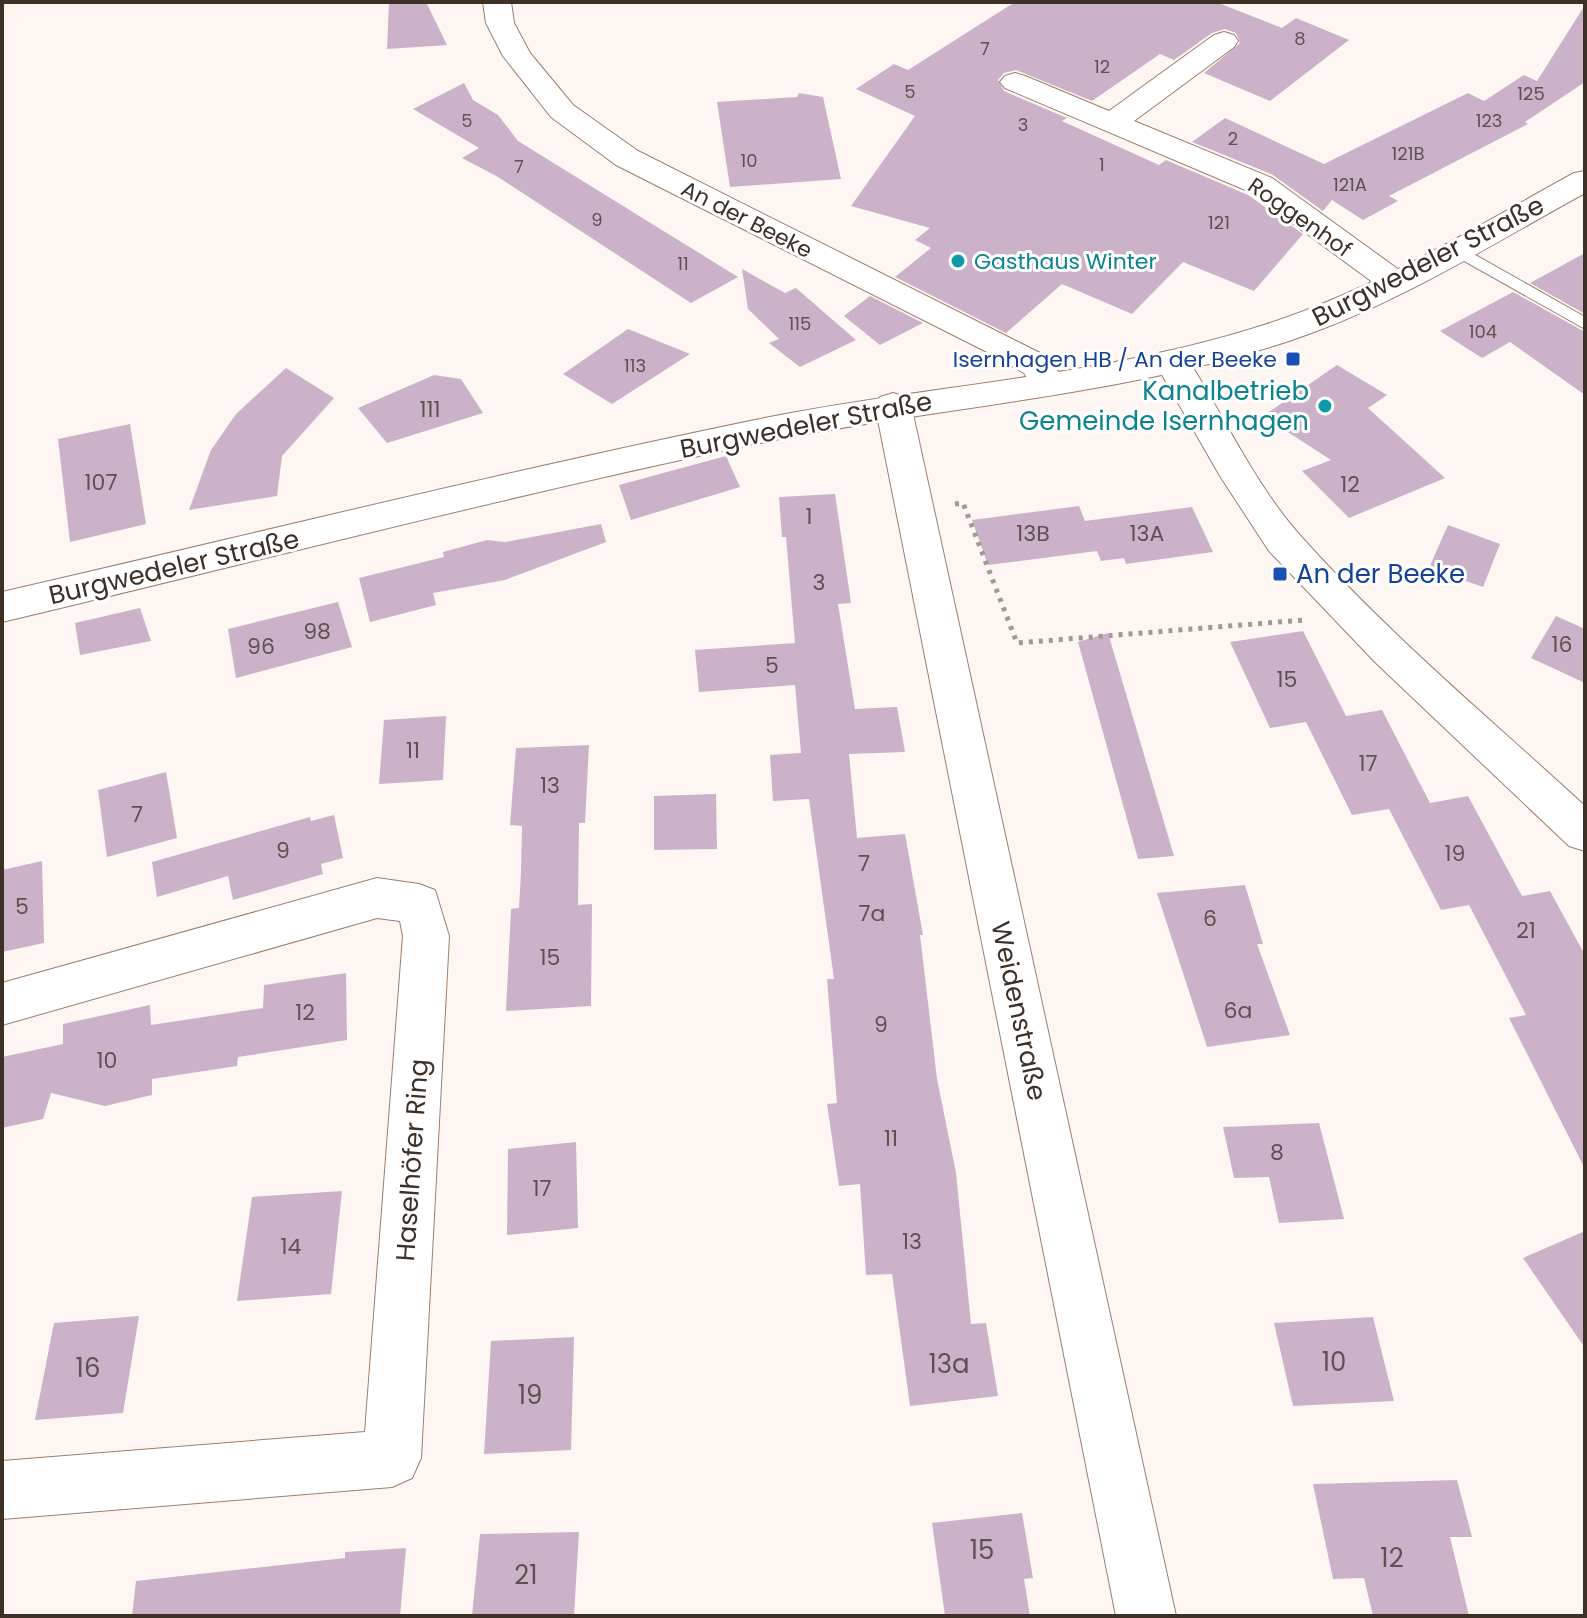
<svg xmlns="http://www.w3.org/2000/svg" width="1587" height="1618" viewBox="0 0 1587 1618" font-family="Poppins,sans-serif">
	<rect width="100%" height="100%" fill="#fdf6f2"/>
	<g fill="#ccb2c9">
		<path d="M389,2H426L447,45L387,49Z"/>
		<path d="M1015,2H1216L1282,28L1296,18L1349,40L1270,101L1204,73L1240,43L1236,33L1225,29L1212,33L1174,60L1160,54L1092,101L1016,70L1004,73L998,80L1004,91L1067,118L1062,121L1159,165L1166,160L1248,195L1303,234L1254,291L1183,262L1132,314L1062,284L1006,333L895,277L931,248L915,240L930,228L851,206L915,116L856,89L894,64L908,70Z"/>
		<path d="M1585,5V82L1525,122L1528,124L1389,196L1398,201L1363,220L1332,200L1323,211L1273,175L1192,142L1225,118L1324,164L1468,93L1484,101L1524,75L1537,81Z"/>
		<path d="M464,83L473,100L498,115L518,141L738,277L691,303L498,177L462,158L479,148L413,109Z"/>
		<path d="M799,93L823,97L841,179L730,187L717,102L797,97Z"/>
		<path d="M1585,253V314L1530,283Z"/>
		<path d="M742,269L785,293L796,288L856,340L800,367L769,343L779,339L748,309Z"/>
		<path d="M1513,292L1585,332V395L1510,342L1482,358L1440,331Z"/>
		<path d="M870,296L923,323L880,345L844,316Z"/>
		<path d="M628,329L690,354L612,404L563,374Z"/>
		<path d="M1337,365L1387,395L1368,408L1445,478L1349,518L1302,471L1331,460L1263,416Z"/>
		<path d="M286,368L334,398L282,456L277,496L189,510L211,450L236,414Z"/>
		<path d="M434,375L461,379L483,413L387,443L358,408Z"/>
		<path d="M130,424L146,524L70,542L58,439Z"/>
		<path d="M726,456L740,487L631,520L619,485Z"/>
		<path d="M835,494L851,603L838,604L855,709L897,707L905,752L849,754L857,838L905,834L923,935H920L937,1079L956,1173L971,1324L986,1323L998,1396L910,1406L892,1274L866,1275L860,1184L839,1186L827,1104L837,1103L827,979H834L809,799L773,801L770,755L801,753L795,685L699,692L695,650L795,643L786,537H782L779,497Z"/>
		<path d="M1079,506L1085,521L1192,507L1213,552L1126,564L1124,558L1101,561L1097,551L988,565L972,520Z"/>
		<path d="M601,524L606,542L505,580L433,593L436,605L370,622L359,578L444,557L443,552L487,540L505,542Z"/>
		<path d="M1448,525L1500,544L1483,587L1429,568Z"/>
		<path d="M338,602L352,647L236,678L228,629Z"/>
		<path d="M140,608L151,641L80,655L75,623Z"/>
		<path d="M1556,616L1585,629V683L1531,658Z"/>
		<path d="M1303,631L1346,716L1382,710L1430,803L1468,796L1522,896L1550,891L1585,955V1169L1509,1018L1526,1015L1469,905L1441,910L1389,809L1352,815L1306,722L1270,728L1230,642Z"/>
		<path d="M1108,633L1174,856L1138,859L1078,642Z"/>
		<path d="M446,716L443,780L379,784L384,720Z"/>
		<path d="M589,745L585,823H579L578,905L592,904L591,1006L506,1011L511,909L519,908L521,872L522,826L510,825L516,748Z"/>
		<path d="M166,772L177,838L107,857L98,790Z"/>
		<path d="M716,794L717,849L654,850V796Z"/>
		<path d="M334,815L343,858L321,864L323,874L233,900L228,876L157,897L152,862L310,817L311,821Z"/>
		<path d="M42,861L44,943L2,952V870Z"/>
		<path d="M1245,885L1263,944H1257L1290,1035L1207,1047L1157,893Z"/>
		<path d="M346,973L347,1040L238,1057L237,1066L152,1079V1095L105,1106L51,1093L43,1119L2,1128V1057L63,1044V1024L150,1005L151,1025L263,1008L264,985Z"/>
		<path d="M1319,1123L1344,1219L1279,1223L1269,1177L1234,1178L1223,1127Z"/>
		<path d="M576,1142L578,1228L507,1235L508,1149Z"/>
		<path d="M342,1191L331,1294L237,1301L252,1197Z"/>
		<path d="M1585,1231V1348L1523,1258Z"/>
		<path d="M139,1316L123,1413L35,1420L54,1323Z"/>
		<path d="M1373,1317L1394,1401L1293,1406L1274,1323Z"/>
		<path d="M574,1337L571,1450L484,1454L491,1341Z"/>
		<path d="M1457,1480L1472,1537H1450L1469,1616H1373L1364,1578L1333,1579L1313,1484Z"/>
		<path d="M1022,1513L1033,1578L1024,1579L1030,1616H945L932,1523Z"/>
		<path d="M579,1532L574,1616H472L480,1534Z"/>
		<path d="M406,1548L400,1616H132L136,1581L345,1558V1552Z"/>
	</g>
	<g fill="none" stroke-linecap="round" stroke-linejoin="round">
		<defs>
			<path id="service" d="M1456,244L1585,317V329L1450,253L1448,249Z"/>
			<g id="minor">
				<path d="M483,2H511L514,23L530,53L573,105L638,151L1048,357L1065,382L1060,390L1047,394L1034,390L1024,373L989,353L616,165L551,117L503,56L486,23Z"/>
				<path d="M1224,32L1234,35L1238,41L1234,47L1134,121L1272,178L1406,275L1411,282L1406,289L1394,292L1382,289L1250,192L1005,88L1000,82L1005,76L1015,73L1025,76L1109,111L1214,35Z"/>
				<path d="M1172,350L1184,353C1222,412 1252,480 1298,533C1385,631 1488,717 1585,806V851L1569,846L1375,662L1269,551L1220,476L1154,361L1160,353Z"/>
				<path d="M893,393L906,397L911,405L1176,1616H1116L875,405L880,397Z"/>
				<path d="M377,878L419,884L435,890L449,936L421,1458L412,1478L392,1487L2,1519V1461L365,1432L403,936L400,921L377,918L2,1025V983Z"/>
			</g>
			<path id="secondary" d="M1585,171V193C1489,246 1394,306 1289,341C1118,397 936,407 760,443C506,496 255,562 2,622V592C253,534 503,472 755,420C924,385 1100,378 1264,325C1374,290 1474,228 1574,173Z"/>
		</defs>
		<use href="#service" stroke="#9d7f6a" stroke-width="2"/>
		<use href="#minor" stroke="#9d7f6a" stroke-width="2"/>
		<use href="#secondary" stroke="#9d7f6a" stroke-width="2"/>
		<path stroke="#a39993" stroke-width="5" stroke-dasharray="4 6" stroke-linecap="butt" d="M955,504L963,503L1017,643L1304,620"/>
		<use href="#service" fill="#fff" fill-rule="evenodd"/>
		<use href="#minor" fill="#fff" fill-rule="evenodd"/>
		<use href="#secondary" fill="#fff" fill-rule="evenodd"/>
	</g>
	<g fill="#0f9aa8" stroke="#fff" stroke-width="3">
		<circle cx="958" cy="261" r="8"/>
		<circle cx="1325" cy="406" r="8"/>
	</g>
	<g fill="#1a4fb4" stroke="#fff" stroke-width="3">
		<rect x="1285" y="351" width="16" height="16" rx="4"/>
		<rect x="1272" y="566" width="16" height="16" rx="4"/>
	</g>
	<g text-anchor="middle" stroke-width="6" stroke-linejoin="round" paint-order="stroke">
		<g font-size="18" fill="#615050">
			<text x="1300" y="45">8</text>
			<text x="985" y="55">7</text>
			<text x="1102" y="73">12</text>
			<text x="910" y="98">5</text>
			<text x="1531" y="100">125</text>
			<text x="467" y="127">5</text>
			<text x="1489" y="127">123</text>
			<text x="1023" y="131">3</text>
			<text x="1233" y="145">2</text>
			<text x="1408" y="160">121B</text>
			<text x="749" y="167">10</text>
			<text x="1102" y="171">1</text>
			<text x="519" y="173">7</text>
			<text x="1350" y="191">121A</text>
			<text x="597" y="226">9</text>
			<text x="1219" y="229">121</text>
			<text x="683" y="270">11</text>
			<text x="800" y="330">115</text>
			<text x="1483" y="338">104</text>
			<text x="635" y="372">113</text>
		</g>
		<g font-size="22" fill="#3d3027" stroke="#fff">
			<text transform="translate(1300 217) rotate(35)" y="8">Roggenhof</text>
			<text transform="translate(747 219) rotate(27)" y="8">An der Beeke</text>
		</g>
		<g font-size="22" fill="#0d838f" stroke="#fff" text-anchor="start">
			<text x="974" y="269">Gasthaus Winter</text>
		</g>
		<g font-size="22" fill="#164399" stroke="#fff" text-anchor="end">
			<text x="1277" y="367">Isernhagen HB / An der Beeke</text>
		</g>
		<g font-size="22" fill="#615050">
			<text x="430" y="417">111</text>
			<text x="101" y="490">107</text>
			<text x="1350" y="492">12</text>
			<text x="809" y="524">1</text>
			<text x="1033" y="541">13B</text>
			<text x="1147" y="541">13A</text>
			<text x="819" y="590">3</text>
			<text x="317" y="639">98</text>
			<text x="1562" y="652">16</text>
			<text x="261" y="654">96</text>
			<text x="772" y="673">5</text>
			<text x="1287" y="687">15</text>
			<text x="413" y="758">11</text>
			<text x="1368" y="771">17</text>
			<text x="550" y="793">13</text>
			<text x="137" y="822">7</text>
			<text x="283" y="858">9</text>
			<text x="1455" y="861">19</text>
			<text x="864" y="871">7</text>
			<text x="22" y="914">5</text>
			<text x="872" y="921">7a</text>
			<text x="1210" y="926">6</text>
			<text x="1526" y="938">21</text>
			<text x="550" y="965">15</text>
			<text x="1238" y="1018">6a</text>
			<text x="305" y="1020">12</text>
			<text x="881" y="1032">9</text>
			<text x="107" y="1068">10</text>
			<text x="891" y="1146">11</text>
			<text x="1277" y="1160">8</text>
			<text x="542" y="1196">17</text>
			<text x="912" y="1249">13</text>
			<text x="291" y="1254">14</text>
		</g>
		<g font-size="26" fill="#3d3027" stroke="#fff">
			<text transform="translate(1428 261) rotate(-27)" y="9">Burgwedeler Straße</text>
			<text transform="translate(806 425) rotate(-11)" y="9">Burgwedeler Straße</text>
			<text transform="translate(174 567) rotate(-13)" y="9">Burgwedeler Straße</text>
			<text transform="translate(1019 1011) rotate(78)" y="9">Weidenstraße</text>
			<text transform="translate(412 1160) rotate(-86)" y="9">Haselhöfer Ring</text>
		</g>
		<g font-size="26" fill="#0d838f" stroke="#fff" text-anchor="end">
			<text x="1309" y="400">Kanalbetrieb<tspan x="1309" dy="30">Gemeinde Isernhagen</tspan></text>
		</g>
		<g font-size="26" fill="#164399" stroke="#fff" text-anchor="start">
			<text x="1296" y="583">An der Beeke</text>
		</g>
		<g font-size="26" fill="#615050">
			<text x="1334" y="1371">10</text>
			<text x="949" y="1373">13a</text>
			<text x="88" y="1377">16</text>
			<text x="530" y="1404">19</text>
			<text x="982" y="1559">15</text>
			<text x="1392" y="1567">12</text>
			<text x="526" y="1584">21</text>
		</g>
	</g>
	<rect width="1587" height="1618" fill="none" stroke="#3d3027" stroke-width="8"/>
</svg>
